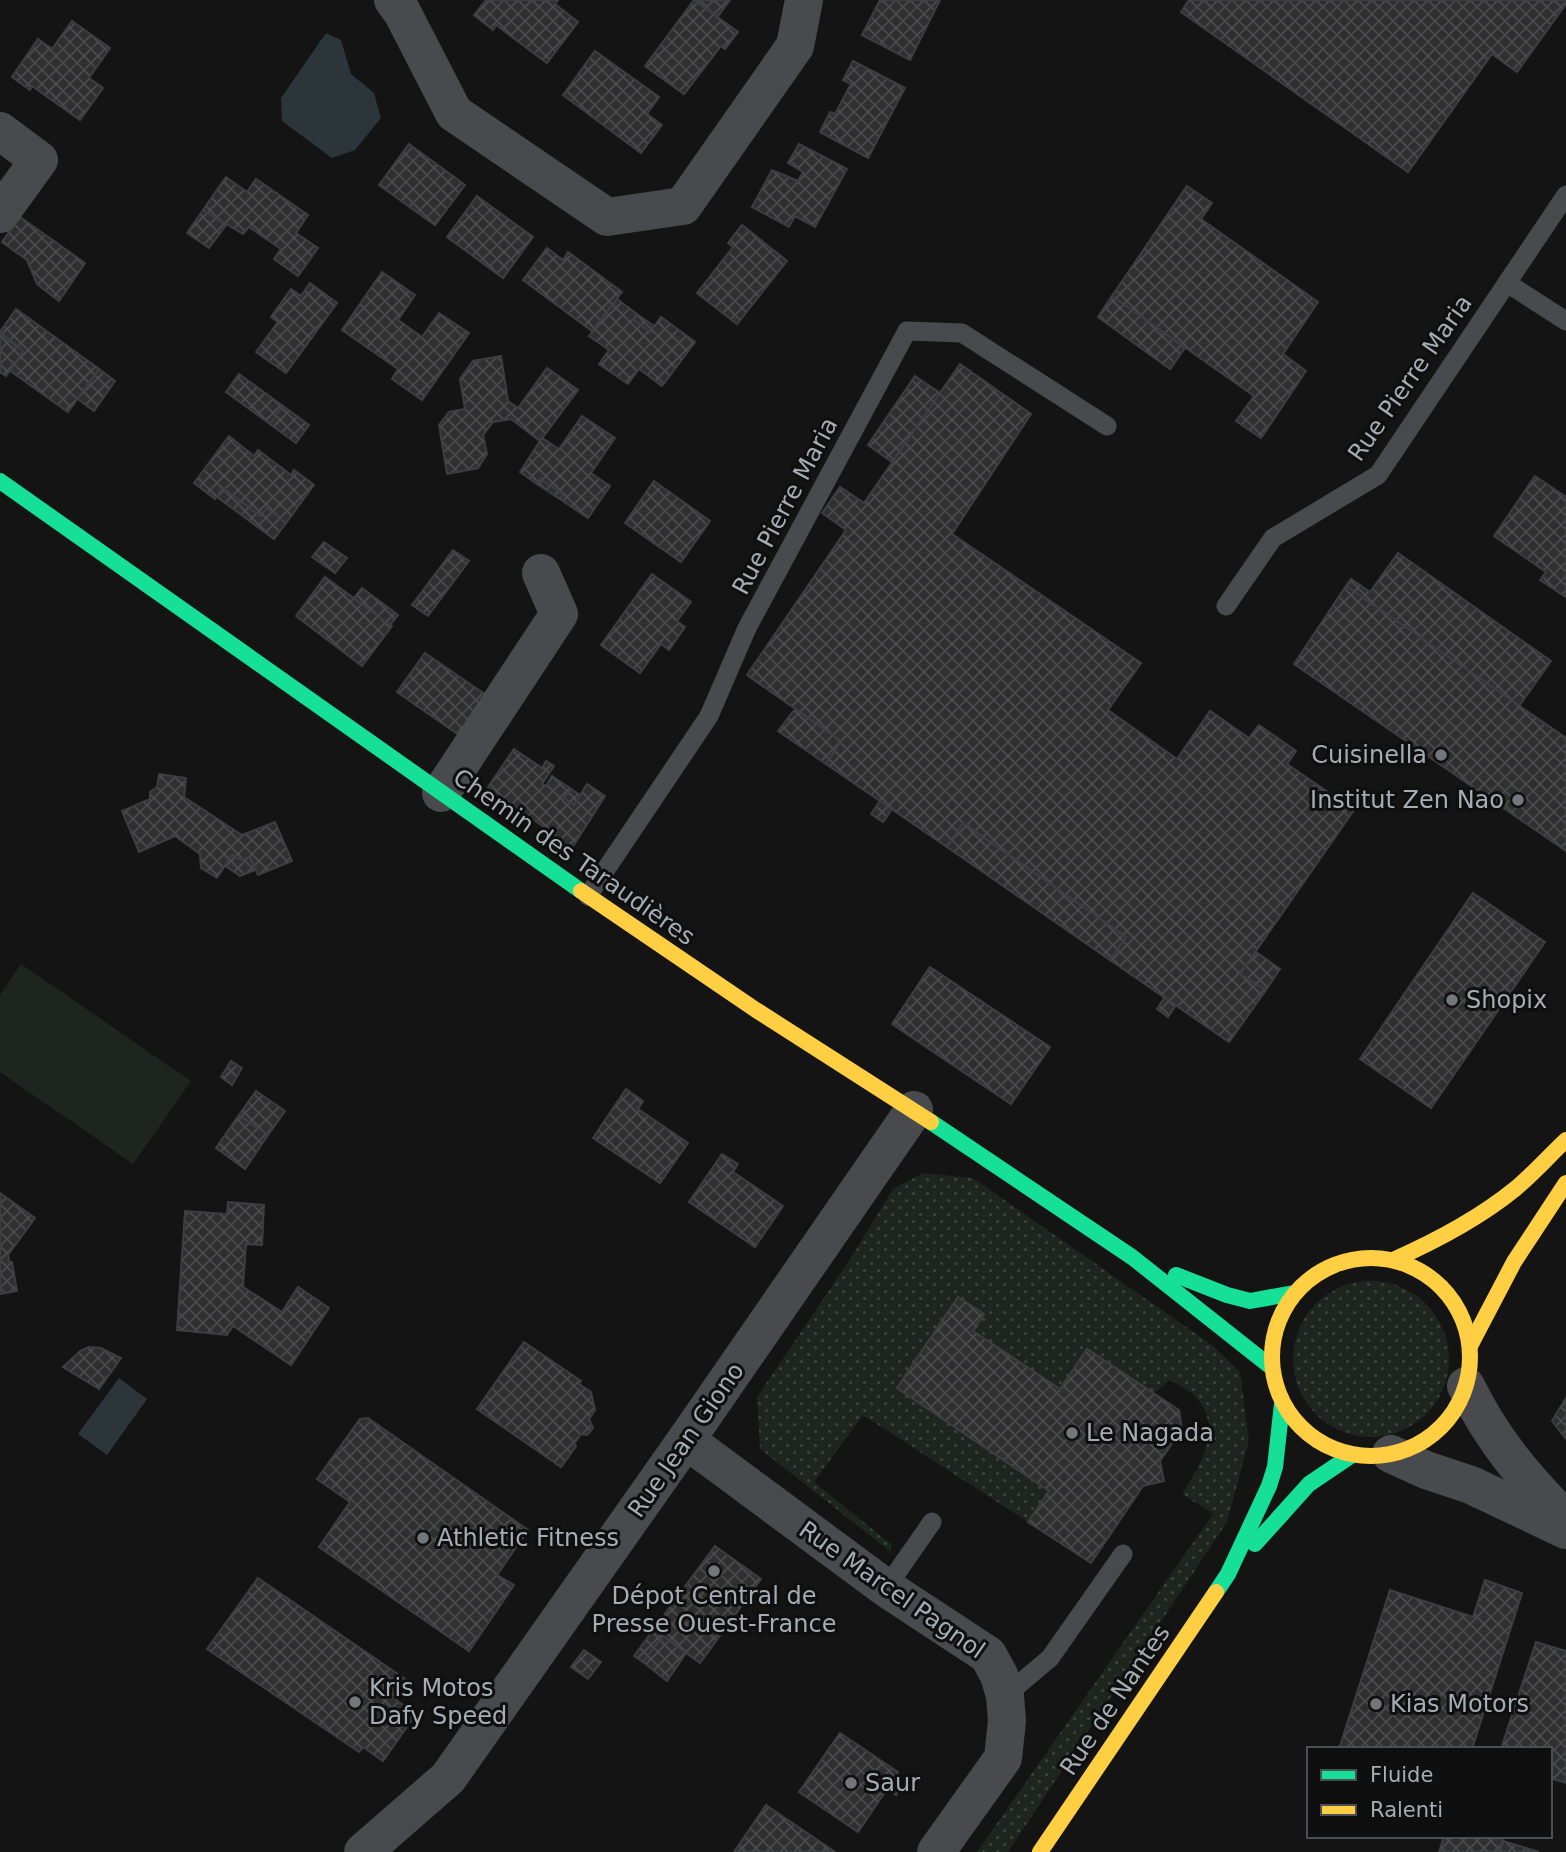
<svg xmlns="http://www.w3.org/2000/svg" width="1566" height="1852" viewBox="0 0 1566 1852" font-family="'DejaVu Sans',sans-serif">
	<defs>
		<pattern id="grass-dots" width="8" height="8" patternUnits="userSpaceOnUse" patternTransform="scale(1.75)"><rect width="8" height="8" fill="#1e251e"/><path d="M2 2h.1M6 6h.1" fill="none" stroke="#3c423c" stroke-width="1.8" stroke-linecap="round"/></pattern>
		<pattern id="building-cross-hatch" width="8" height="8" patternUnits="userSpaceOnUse" patternTransform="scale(1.75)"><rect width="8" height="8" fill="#2f2f30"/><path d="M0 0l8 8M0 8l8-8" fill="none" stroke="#4a4a4c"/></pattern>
	</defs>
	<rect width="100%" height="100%" fill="#141414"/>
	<g fill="url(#grass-dots)">
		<path d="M923,1173L973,1178L1212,1345L1240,1372L1249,1440L1227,1522L1008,1852H977L1213,1514L1182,1494C1201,1465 1225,1426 1194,1395C1188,1389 1177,1385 1170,1380L1154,1393L1087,1349L1060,1389L973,1331L984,1314L958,1297L897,1388L1049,1491L1028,1522L863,1415L814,1482L891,1544V1552L760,1449L757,1397L851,1258L893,1189Z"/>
		<circle cx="1371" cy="1359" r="78"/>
	</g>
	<path fill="#1e251e" d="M21,964L191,1081L133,1164L0,1072V995Z"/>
	<g fill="#2c3539">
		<path d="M326,33L341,40L351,74L374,93L381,118L355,150L332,158L282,121L281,98Z"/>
		<path d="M119,1378L147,1399L107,1455L78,1434Z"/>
	</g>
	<g fill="url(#building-cross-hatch)" stroke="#3d3e40" stroke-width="2">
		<path d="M486,0H558L555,4L578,22L547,63L496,25L493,30L474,15Z"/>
		<path d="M694,0L738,32L725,49L721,46L684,94L645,66Z"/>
		<path d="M696,0H730L718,16Z"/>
		<path d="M880,0H940L910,60L862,35Z"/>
		<path d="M1189,0H1566V4L1517,72L1492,54L1408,172L1181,12Z"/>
		<path d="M72,21L110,48L89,78L103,88L80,120L32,86L30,90L12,77L38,39L52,49Z"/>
		<path d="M595,51L659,97L647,114L662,125L641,153L563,95Z"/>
		<path d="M853,61L905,88L868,158L820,132L830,112L835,114L851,84L843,80Z"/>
		<path d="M409,144L465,185L435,225L379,185Z"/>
		<path d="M799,144L847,169L815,227L795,216L789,227L752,207L772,170L798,181L803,172L788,163Z"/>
		<path d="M226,177L247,192L256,179L308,215L296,233L318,248L298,276L274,259L281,249L249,227L243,234L203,210Z"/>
		<path d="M1187,186L1212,203L1201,219L1318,302L1283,354L1306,371L1261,438L1236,421L1254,396L1112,296Z"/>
		<path d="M477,196L533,237L503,278L447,237Z"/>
		<path d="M203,210L226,225L209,248L187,233Z"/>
		<path d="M20,217L85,263L59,301L37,284L27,260L2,242Z"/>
		<path d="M742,225L787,261L737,324L697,293L733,247L728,243Z"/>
		<path d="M547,248L563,260L568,252L622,292L592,331L523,280Z"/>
		<path d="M382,272L415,295L398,320L422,337L439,313L469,333L422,400L392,379L398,369L342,330Z"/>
		<path d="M310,283L337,303L286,373L256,352L278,322L271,317L291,289L301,296Z"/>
		<path d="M1112,296L1185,348L1170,369L1098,317Z"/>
		<path d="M617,299L637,314L633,319L650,332L661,317L695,342L662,386L639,369L628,384L599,364L609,350L589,336Z"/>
		<path d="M16,309L99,369L68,412L9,370L23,351L0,332Z"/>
		<path d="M637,314L654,326L650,332L633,319Z"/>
		<path d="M0,334L23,351L6,376L0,372Z"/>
		<path d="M501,356L508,401L518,408L547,368L578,390L540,441L511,419L493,422L483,435L487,454L478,468L447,474L439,425L449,412L465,409L460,379L473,361Z"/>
		<path d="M960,364L1031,414L952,534L1141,663L1108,710L1177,759L1210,711L1249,738L1259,725L1296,751L1287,764L1354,810L1240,974L1266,990L1229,1042L1110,960L1126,937L963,823L947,847L826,764L841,741L747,675L846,530L822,513L840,487L864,503Z"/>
		<path d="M99,369L115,381L94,411L78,399Z"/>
		<path d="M239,374L283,406L270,424L226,392Z"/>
		<path d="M915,376L940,393L892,462L868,445Z"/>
		<path d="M283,406L309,425L296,443L270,424Z"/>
		<path d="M582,416L615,438L591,473L610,486L588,518L560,499L563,494L540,479L537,484L520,472L542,438L559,449Z"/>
		<path d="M229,436L254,456L258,450L291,475L294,470L314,485L286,523L267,508L260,516L223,488L215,499L194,483Z"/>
		<path d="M1535,476L1566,497V597L1540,580L1546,572L1494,536Z"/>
		<path d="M540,479L563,494L560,499L537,484Z"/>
		<path d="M654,481L710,521L681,562L625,523Z"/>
		<path d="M223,488L260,516L267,508L286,523L274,539L217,497Z"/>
		<path d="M324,542L347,558L335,573L312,557Z"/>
		<path d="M453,550L469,561L428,616L412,605Z"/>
		<path d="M1398,553L1551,661L1519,706L1346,586L1351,579L1370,592Z"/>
		<path d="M652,574L691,602L677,621L685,627L669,650L661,644L640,673L601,645Z"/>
		<path d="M325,577L392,626L362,666L296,616Z"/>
		<path d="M1346,586L1566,738V851L1294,664Z"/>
		<path d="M362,588L398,615L390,625L354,598Z"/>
		<path d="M425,653L486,695L459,735L397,692Z"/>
		<path d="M795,709L841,741L826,764L778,731Z"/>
		<path d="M514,749L542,768L546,761L554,766L542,784L546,786L552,776L571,789L564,798L574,805L587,784L605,796L568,854L548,839L552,833L488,787Z"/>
		<path d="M159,774L186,778L184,797L242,835L275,822L292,861L258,875L250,857L241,860L232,855L217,878L201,868L200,854L175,836L139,852L122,811L150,799V792L157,787Z"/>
		<path d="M571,789L580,795L574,805L564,798Z"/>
		<path d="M880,801L892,809L883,822L871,814Z"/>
		<path d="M963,823L1126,937L1110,960L947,847Z"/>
		<path d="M232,855L241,860L250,857L255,870L240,876L225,866Z"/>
		<path d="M1473,893L1545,942L1431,1108L1360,1059Z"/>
		<path d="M1256,952L1280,969L1266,990L1240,974Z"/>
		<path d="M930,967L1050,1047L1011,1104L892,1024Z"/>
		<path d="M1165,997L1176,1005L1168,1017L1157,1009Z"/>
		<path d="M231,1061L242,1068L232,1085L221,1077Z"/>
		<path d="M626,1089L643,1101L638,1109L688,1143L660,1183L593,1138Z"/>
		<path d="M256,1091L285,1111L268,1135L239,1115Z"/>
		<path d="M239,1115L268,1135L245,1169L216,1148Z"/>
		<path d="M722,1154L738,1164L733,1172L783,1206L755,1247L689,1202Z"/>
		<path d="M0,1193L35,1218L8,1255L9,1262H12L17,1291L0,1294Z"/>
		<path d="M228,1202L264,1205L262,1245L246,1244L243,1287L282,1312L298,1287L329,1308L291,1365L233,1326L227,1335L177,1330L185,1211L227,1214Z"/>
		<path d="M958,1297L984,1314L973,1331L1060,1389L1087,1349L1179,1410L1182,1429L1160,1461L1164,1481L1143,1486L1091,1563L1028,1522L1049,1491L897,1388Z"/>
		<path d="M524,1342L581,1381L579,1384L591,1392L595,1410L589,1419L593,1428L587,1435L581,1434L574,1444L576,1446L561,1467L477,1409Z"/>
		<path d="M89,1347L101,1348L121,1358L99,1389L63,1367L80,1351Z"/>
		<path d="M1566,1398V1439L1552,1421Z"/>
		<path d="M368,1418L528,1530L497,1575L514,1585L469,1651L319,1547L350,1502L317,1479L360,1419Z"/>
		<path d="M715,1546L761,1579L700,1663L663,1636L643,1662L634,1656Z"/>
		<path d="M258,1578L408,1681L396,1700L416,1714L383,1761L363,1747L359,1752L207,1649Z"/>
		<path d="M1485,1580L1522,1593L1472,1749H1339L1390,1590L1473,1617Z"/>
		<path d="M663,1636L686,1653L667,1681L643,1662Z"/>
		<path d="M1536,1642L1566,1651V1783L1550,1778V1749H1501Z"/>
		<path d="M584,1650L601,1662L588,1679L571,1667Z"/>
		<path d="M840,1733L898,1772L893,1781L902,1786L896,1795L887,1789L858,1832L799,1792Z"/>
		<path d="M766,1805L835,1852H734Z"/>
		<path d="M1444,1836H1504L1499,1852H1439Z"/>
		<path d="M1503,1841L1539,1852H1499Z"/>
	</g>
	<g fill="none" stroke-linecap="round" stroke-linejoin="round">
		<g stroke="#494a4d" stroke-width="19">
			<path d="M1507,283L1566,321"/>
			<path d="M1226,606L1273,538L1378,475L1566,195"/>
			<path d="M588,896L709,716L747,628L907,331L962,333L1107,426"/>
			<path d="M886,1588L932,1522"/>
			<path d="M1005,1696L1050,1658L1123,1554"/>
		</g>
		<g stroke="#494a4d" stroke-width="38">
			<path d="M393,0L402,12L454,113L607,217L683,206L795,46L804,0"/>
			<path d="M0,131L39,160L0,214"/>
			<path d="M441,793L559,614L541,573"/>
			<path d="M1466,1386C1493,1441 1524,1477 1566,1520"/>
			<path d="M686,1440L886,1588L988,1655L999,1675L1005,1696L1007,1721L1003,1758L936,1852"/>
			<path d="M1391,1454L1426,1470L1471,1485L1566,1530"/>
			<path d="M363,1852L448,1778L686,1440L914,1110"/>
		</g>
		<g stroke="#16e098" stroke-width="16">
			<path d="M0,481L581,891"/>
			<path d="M931,1122L1132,1257L1271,1367"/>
			<path d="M1176,1275L1227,1295L1250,1301L1294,1293"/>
			<path d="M1255,1544L1309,1484L1352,1455"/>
			<path d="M1216,1592L1228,1574L1269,1486L1275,1467L1282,1404"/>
		</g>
		<g stroke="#ffcf43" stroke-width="16">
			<path d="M581,891L756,1010L931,1122"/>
			<circle cx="1371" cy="1357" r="99"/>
			<path d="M1393,1260C1436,1241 1478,1219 1515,1189C1533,1174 1549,1156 1566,1140"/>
			<path d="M1470,1346L1514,1262L1566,1183"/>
			<path d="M1040,1852L1216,1592"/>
		</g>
	</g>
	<g fill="#73777c" stroke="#0f0f10" stroke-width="2.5">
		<circle cx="1441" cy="755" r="7"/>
		<circle cx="1518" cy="800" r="7"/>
		<circle cx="1452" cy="1000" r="7"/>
		<circle cx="1072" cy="1433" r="7"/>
		<circle cx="423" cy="1538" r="7"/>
		<circle cx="714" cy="1571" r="7"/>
		<circle cx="355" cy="1702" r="7"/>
		<circle cx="1376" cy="1704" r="7"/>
		<circle cx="851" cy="1783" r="7"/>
	</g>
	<g text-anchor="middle" stroke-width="6" stroke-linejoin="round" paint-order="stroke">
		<g font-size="24" fill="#a6acb4" stroke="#0f0f10">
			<text transform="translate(1410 378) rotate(-55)" y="8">Rue Pierre Maria</text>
			<text transform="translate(785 506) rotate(-62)" y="8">Rue Pierre Maria</text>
			<text transform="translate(574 857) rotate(35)" y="8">Chemin des Taraudières</text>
			<text transform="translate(686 1440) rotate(-55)" y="8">Rue Jean Giono</text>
			<text transform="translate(892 1590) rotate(35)" y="8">Rue Marcel Pagnol</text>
			<text transform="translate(1115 1700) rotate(-56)" y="8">Rue de Nantes</text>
		</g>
		<g font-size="24" fill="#a6acb4" stroke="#0f0f10" text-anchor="start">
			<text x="1427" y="763" text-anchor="end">Cuisinella</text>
			<text x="1504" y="808" text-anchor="end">Institut Zen Nao</text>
			<text x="1466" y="1008">Shopix</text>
			<text x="1086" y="1441">Le Nagada</text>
			<text x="437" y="1546">Athletic Fitness</text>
			<text x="714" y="1604" text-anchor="middle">Dépot Central de<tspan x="714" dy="28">Presse Ouest-France</tspan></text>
			<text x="369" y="1696">Kris Motos<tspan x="369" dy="28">Dafy Speed</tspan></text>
			<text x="1390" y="1712">Kias Motors</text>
			<text x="865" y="1791">Saur</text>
		</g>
	</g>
	<rect x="1307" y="1747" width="245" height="91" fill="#0f0f10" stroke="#4b4e52" stroke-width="2"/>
	<rect x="1321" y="1770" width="35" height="10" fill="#16e098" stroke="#4b4e52" stroke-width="2"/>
	<text x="1370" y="1782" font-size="21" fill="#a6acb4">Fluide</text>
	<rect x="1321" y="1805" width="35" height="10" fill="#ffcf43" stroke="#4b4e52" stroke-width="2"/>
	<text x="1370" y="1817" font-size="21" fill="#a6acb4">Ralenti</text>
</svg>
